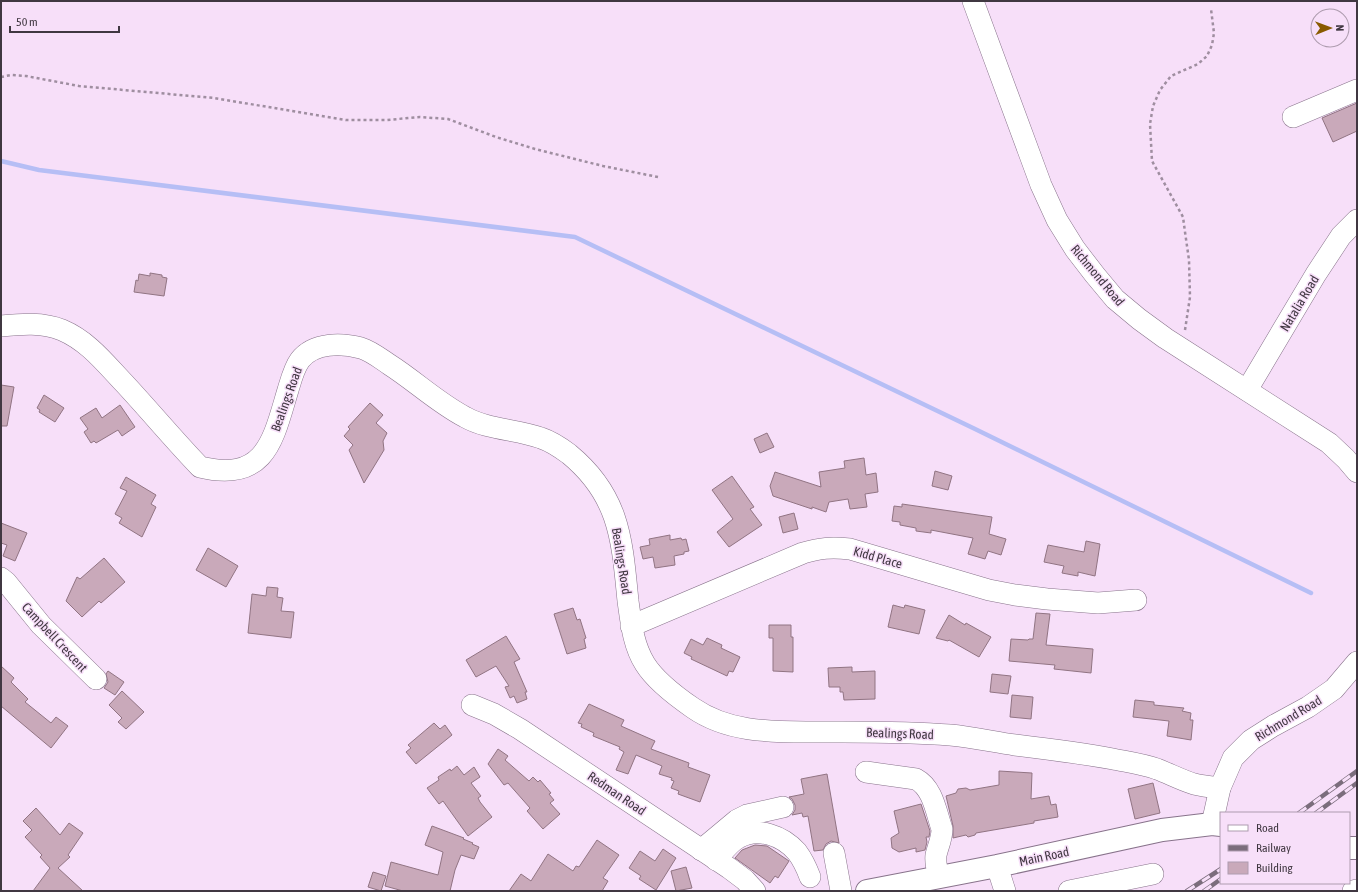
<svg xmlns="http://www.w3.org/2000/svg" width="1358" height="892" viewBox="0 0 1358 892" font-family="'Asap Condensed',sans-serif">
	<rect width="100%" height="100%" fill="#f7dff9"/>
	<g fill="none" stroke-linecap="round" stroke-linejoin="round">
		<path stroke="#b6bef5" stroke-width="4.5" d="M1,161L39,170L575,237L973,428L1311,593"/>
	</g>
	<g fill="#c9a9ba" stroke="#917483">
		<path d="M1357,103V131L1333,142L1322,118Z"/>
		<path d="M150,273L162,275V277L167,278L164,296L134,292L136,280L138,281L139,274L150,276Z"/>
		<path d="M1,385L14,387L7,426H1Z"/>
		<path d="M44,395L64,408L55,422L39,412L40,410L37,408Z"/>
		<path d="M370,403L383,415L376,423L387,433L383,441L384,450L364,483L349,450L353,445L344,436L350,429L348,427Z"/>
		<path d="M120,405L135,427L122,436L118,430L96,443L94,441L91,443L84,432L88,429L80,418L96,408L102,418Z"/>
		<path d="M767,433L774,447L760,453L754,439Z"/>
		<path d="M864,458L866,475L876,473L878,492L865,494L867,507L850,509L848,499L829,502L826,512L812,507V509L773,496L770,486L775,472L821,487L819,472L845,468L844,461Z"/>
		<path d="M935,471L952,476L948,490L932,486Z"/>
		<path d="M732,476L754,507L750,509L762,525L729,547L717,532L733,519L712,490Z"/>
		<path d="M126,477L156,495L151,504L156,507L142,537L119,523L122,518L115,514L127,491L120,488Z"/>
		<path d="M902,504L992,517L989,534L1006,539L1001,555L988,551L985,559L968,554L973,538L931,530V533L916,531V528L900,525V522L892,521L894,506L902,507Z"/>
		<path d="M794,513L798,529L783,533L779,517Z"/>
		<path d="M1,523L27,533L15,561L3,556L7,545L1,543Z"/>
		<path d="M670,535V540L681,538L682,540L686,539L689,551L684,552V554L674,556L675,565L655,568L653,557L643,559L640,547L650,545L649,539Z"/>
		<path d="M1086,541L1100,544L1095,576L1078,572V576L1062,573L1064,566L1044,562L1048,545L1084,552Z"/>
		<path d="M208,548L238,566L226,587L196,570Z"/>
		<path d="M104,558L125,582L101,603L99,601L82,617L66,601L77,577L80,579Z"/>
		<path d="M267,587L278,588L277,597L283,598L281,611L294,612L291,638L248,633L252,594L266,596Z"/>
		<path d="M893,605L904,608L905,605L925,610L919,634L888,627Z"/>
		<path d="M573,608L577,620L580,619L586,638L584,639L586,648L567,654L554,614Z"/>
		<path d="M1036,613L1050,614L1046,645L1093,649L1091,673L1054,669L1055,665L1009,661L1011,639L1028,640L1029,639H1033Z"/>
		<path d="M949,615L965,625L966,623L991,637L979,657L949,640L948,641L936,638Z"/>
		<path d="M769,625H791V637H793V672L773,671V638H769Z"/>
		<path d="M506,636L520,659L514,662L527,692H525L527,699L517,703L514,696L510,698L505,687L509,686L496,666L476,677L466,660Z"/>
		<path d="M707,638L722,645L721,648L740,657L733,672L729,671L727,676L691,659L692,657L684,653L691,639L703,645Z"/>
		<path d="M1,666L14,678L11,682L28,699L25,702L51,723L56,717L68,726L51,748L1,706Z"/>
		<path d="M852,667V672L875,671V699L844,700L843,692H840V687H829L828,668Z"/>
		<path d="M108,671L124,682L115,695L104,688L108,682L106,674Z"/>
		<path d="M992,674L1011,676L1008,694L990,692Z"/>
		<path d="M122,691L144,712L126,729L118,722L122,718L109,705Z"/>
		<path d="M1012,695L1033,697L1031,719L1010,717Z"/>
		<path d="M1135,700L1154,702V705L1184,708L1182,711L1191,713L1190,720H1193L1191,740L1167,736L1169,721L1133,717Z"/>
		<path d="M589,704L624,720L621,726L655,741L651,749L689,763L688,767L710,775L700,802L678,794L679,791L671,788L674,781L671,780L672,778L659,774L662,766L636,755L628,774L616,770L624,752L619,749L620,747L593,736L594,733L581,727L582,724L578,723Z"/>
		<path d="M434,723L440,729L445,725L452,735L416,764L406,752L411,748L408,745Z"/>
		<path d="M498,749L508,756L505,760L529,781L533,777L538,782L540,780L551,793L549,794L554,800L550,803L560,814L543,829L527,811L530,808L508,783L504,785L488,764Z"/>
		<path d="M457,766L464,775L474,767L480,777L471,783L481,796L478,798L480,802L492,817L468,836L443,801L439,804L427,788L439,780L438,777L450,769L451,771Z"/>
		<path d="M999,771L1032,773L1031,799L1049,796L1051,805L1056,804L1058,817L1034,821V823L976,833L975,835L968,837L966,835L953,838V826L946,796L956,793L958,789L966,788L970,790L999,785Z"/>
		<path d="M827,774L839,843L831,841L826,844L823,850L814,851L808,816L803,817L802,813L792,815L795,810V805L792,799L789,797L804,794L801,779Z"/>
		<path d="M1153,783L1160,813L1135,819L1128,789Z"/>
		<path d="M921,804L930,831L929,837H926L927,842L925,850L916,852V848L899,852L892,848L891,838L899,833L894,811Z"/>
		<path d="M36,808L60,835L69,823L83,833L68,855L70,857L58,868L83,891H33L50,868L40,857L42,855L25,837L32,830L23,821Z"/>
		<path d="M432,826L464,838L463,839L473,843L472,844L479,847L474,859L461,855L455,870L450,891H403L385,886L391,862L438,875L443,852L425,845Z"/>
		<path d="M597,840L619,855L603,878L608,881L602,891H509L521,874L531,881L548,854L573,871L576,866L579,867Z"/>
		<path d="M755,845L767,846L789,861L778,878L775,876L770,883L735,858L742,850Z"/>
		<path d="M663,849L676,858L656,890L639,879L641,876L629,868L640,851L655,861Z"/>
		<path d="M686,867L692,888L676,891L671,871Z"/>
		<path d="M373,872L386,876L381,891L368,887Z"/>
	</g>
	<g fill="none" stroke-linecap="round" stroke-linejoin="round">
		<defs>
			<g id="minor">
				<path d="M973,1L1041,185L1057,220L1075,249L1095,275L1115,299L1139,319L1165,338L1329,443L1346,459L1357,472"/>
				<path d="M1293,117L1357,90"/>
				<path d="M1,326C21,324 43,322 62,330C88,341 105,363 124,383C150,411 174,440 200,467C266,483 273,440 288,390C291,380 294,368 300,360C314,342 342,343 361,348C371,351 381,359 390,365C415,381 438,403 465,417C488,430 516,429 541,438C550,441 561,448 569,454C620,496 622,540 628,601C631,622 633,645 645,664C655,680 677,697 693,708C726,731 767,732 806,732C854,732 902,731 950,735C972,737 994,742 1015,745C1048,749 1080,753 1113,759C1128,762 1143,764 1157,769C1170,774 1181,780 1194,784C1202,786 1211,787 1220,788"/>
				<path d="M1247,390L1316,274L1341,236L1357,220"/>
				<path d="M1,578L6,582L41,625L96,679"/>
				<path d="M631,626L803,553C820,548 831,547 850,549L989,590L1015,595L1047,599L1098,603L1136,600"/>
				<path d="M472,705L494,714L520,729L729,868L745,880L755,891"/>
				<path d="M866,772L916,779C933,788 936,812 942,829C942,839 938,846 936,855C935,862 937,870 939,877"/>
				<path d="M1212,824L1220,788L1233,758L1251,740L1273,726L1308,707L1334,689L1357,662"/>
				<path d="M701,850L737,820L747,815L783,807"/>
				<path d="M834,853L841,891"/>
				<path d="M716,860C723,852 729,843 738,838C758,826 783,836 797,852C803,860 807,869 810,877"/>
				<path d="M997,866L1005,891"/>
				<path d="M1069,891L1153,874"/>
				<path d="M1353,891L1357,890"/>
			</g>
			<g id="major">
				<path d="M1349,848H1357"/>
				<path d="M867,891L997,866L1162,830L1212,824L1221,825"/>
			</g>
		</defs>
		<use href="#minor" stroke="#88738b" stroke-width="22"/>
		<use href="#major" stroke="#88738b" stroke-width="24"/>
		<g stroke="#9f8ea0" stroke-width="2.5" stroke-dasharray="3 3" stroke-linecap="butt">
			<path d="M1,77L11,75L26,76L79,86L214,98L346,120H387L420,117L448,119L496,137L535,149L603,166L658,177"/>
			<path d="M1185,330L1190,297L1189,260L1185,232L1183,217L1152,161L1150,124L1153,106L1160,90L1171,76L1198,64L1207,56L1212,45L1214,33L1211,9"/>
		</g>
		<use href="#minor" stroke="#fff" stroke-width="21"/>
		<use href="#major" stroke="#fff" stroke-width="22"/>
		<defs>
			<g id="rail">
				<path d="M1299,813L1357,771"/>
				<path d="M1316,813L1357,783"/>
				<path d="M1187,891L1221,869"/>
				<path d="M1204,891L1221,879"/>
			</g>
		</defs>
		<use href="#rail" stroke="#7b6d7c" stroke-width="4.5"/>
		<use href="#rail" stroke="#f7dff9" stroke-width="3" stroke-dasharray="9" stroke-linecap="butt"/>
	</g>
	<g text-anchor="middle" stroke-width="3" stroke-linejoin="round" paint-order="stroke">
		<g font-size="13" fill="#403741" stroke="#f7dff9">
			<text transform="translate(1098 275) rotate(50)" y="5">Richmond Road</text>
			<text transform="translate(1299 303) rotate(-59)" y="5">Natalia Road</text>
			<text transform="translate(286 399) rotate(-70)" y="5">Bealings Road</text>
			<text transform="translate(878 557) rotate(16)" y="5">Kidd Place</text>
			<text transform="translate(622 561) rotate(81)" y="5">Bealings Road</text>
			<text transform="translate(55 637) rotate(47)" y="5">Campbell Crescent</text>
			<text transform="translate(1288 718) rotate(-31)" y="5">Richmond Road</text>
			<text transform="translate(900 733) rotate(2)" y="5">Bealings Road</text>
			<text transform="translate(617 793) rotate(34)" y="5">Redman Road</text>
			<text transform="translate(1044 856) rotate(-12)" y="5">Main Road</text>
		</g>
	</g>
	<rect width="1358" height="892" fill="none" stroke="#403741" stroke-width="4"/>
	<rect x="1220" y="812" width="130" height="72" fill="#f7dff9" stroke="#ae9caf"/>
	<rect x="1228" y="825" width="20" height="6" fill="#ffffff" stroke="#ae9caf"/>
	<text x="1256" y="832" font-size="12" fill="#403741">Road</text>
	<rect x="1228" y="845" width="20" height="6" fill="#7b6d7c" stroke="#ae9caf"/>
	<text x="1256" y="852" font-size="12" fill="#403741">Railway</text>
	<rect x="1228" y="862" width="20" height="12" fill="#c9a9ba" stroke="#ae9caf"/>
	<text x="1256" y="872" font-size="12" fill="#403741">Building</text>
	<g transform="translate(1330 28) rotate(89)"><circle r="19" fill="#f7dff9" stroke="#ae9caf"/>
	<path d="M0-3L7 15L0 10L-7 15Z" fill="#895b00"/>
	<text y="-6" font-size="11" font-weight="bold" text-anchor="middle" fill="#403741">N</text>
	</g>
	<path d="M10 26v6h109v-6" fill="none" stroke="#403741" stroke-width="2"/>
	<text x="16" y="26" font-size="12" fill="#403741" stroke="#f7dff9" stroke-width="3" paint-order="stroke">50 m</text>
</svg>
